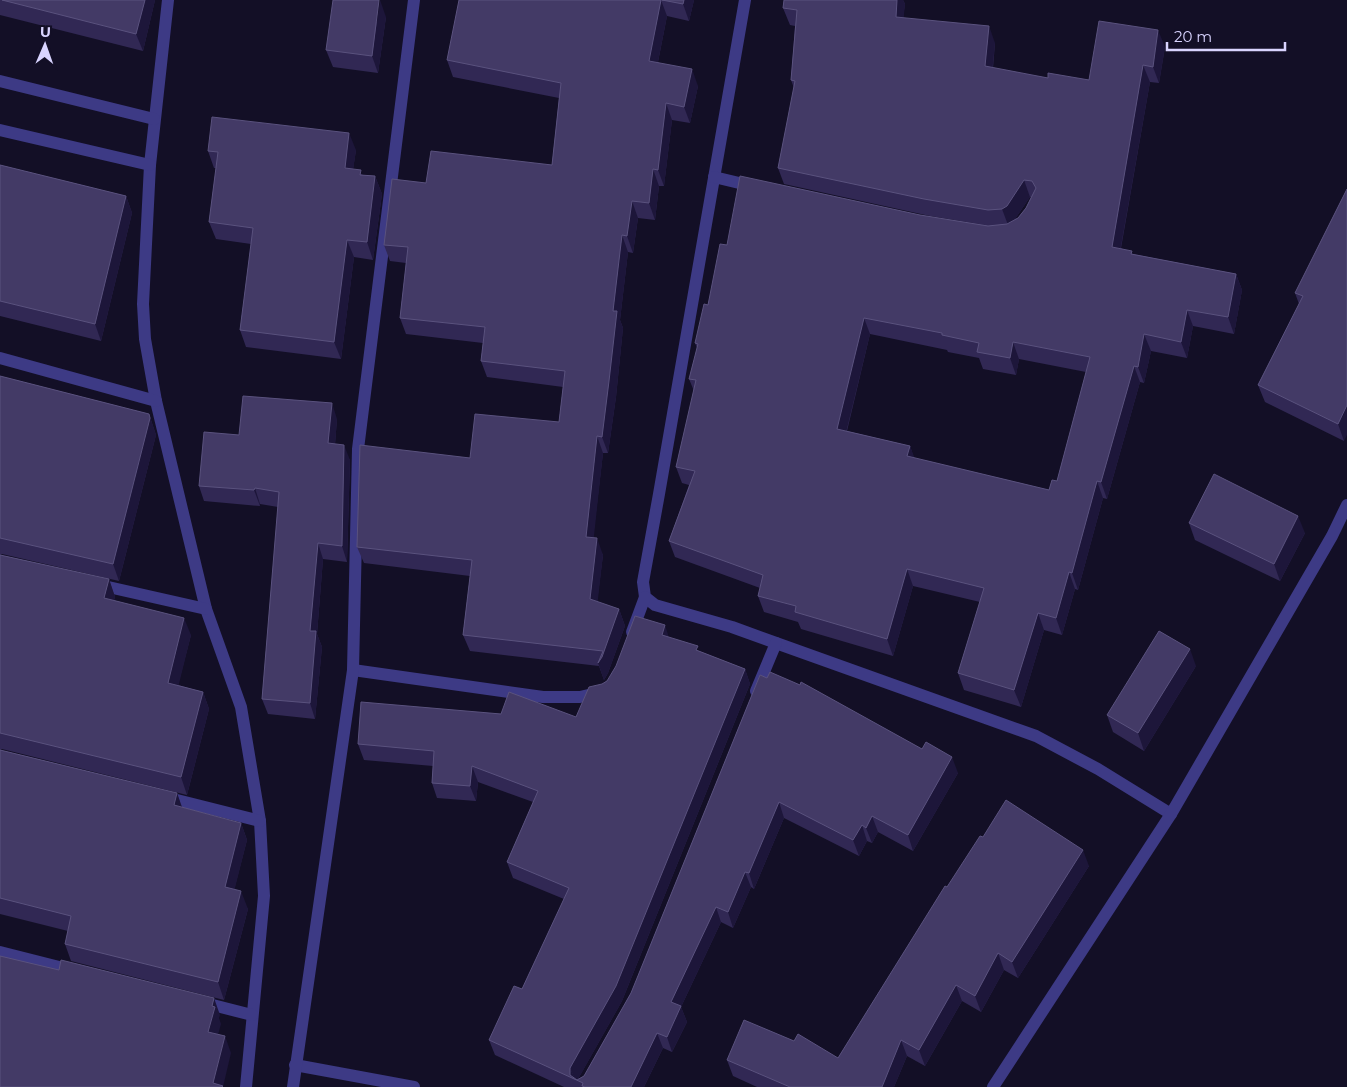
<svg xmlns="http://www.w3.org/2000/svg" width="1347" height="1087" viewBox="0 0 1347 1087" font-family="Montserrat,sans-serif">
	<rect width="100%" height="100%" fill="#130f26"/>
	<g fill="none" stroke-linecap="round" stroke-linejoin="round">
		<g stroke="#3d3a85" stroke-width="12">
			<path d="M168,0L150,165L143,304L145,339L156,401L206,609L241,707L260,821L264,896L246,1087"/>
			<path d="M745,0L659,494L643,582L645,597L655,605L732,627L776,643L1036,736L1098,769L1171,814"/>
			<path d="M0,81L154,119"/>
			<path d="M0,130L150,165"/>
			<path d="M714,177L756,187"/>
			<path d="M0,358L156,401"/>
			<path d="M95,584L206,609"/>
			<path d="M632,632L645,597"/>
			<path d="M353,670L543,697H580L601,692"/>
			<path d="M756,691L776,643"/>
			<path d="M165,797L260,821"/>
			<path d="M0,952L75,971"/>
			<path d="M201,1002L252,1015"/>
			<path d="M295,1065L414,1087"/>
			<path d="M293,1087L353,670L358,449L414,0"/>
			<path d="M993,1087L1171,814L1332,536L1347,505"/>
		</g>
	</g>
	<g fill="#312854" fill-rule="evenodd">
		<path d="M0,0H155L143,51L0,15Z"/>
		<path d="M459,0H694L689,21L667,16L658,62L698,86L690,123L672,120L664,186H659L655,220L638,218L633,253L628,252L620,320L623,328L616,397L608,453H603L593,538L603,555L597,602L619,609L625,626L608,673L604,680L599,666L470,651L463,635L470,576L364,563L357,547L470,458L559,422L563,387L487,377L481,361L483,343L406,334L400,318L406,263L390,261L384,245L426,183L552,165L559,98L453,77L447,60Z"/>
		<path d="M784,0H903L905,4L903,18L995,43L993,68L1048,78L1089,80L1165,47L1159,83L1150,82L1121,248L1133,254L1236,274L1242,290L1234,334L1193,326L1187,358L1151,351L1144,383L1140,382L1107,499L1103,498L1078,590L1075,589L1062,635L1044,630L1021,707L964,690L958,673L980,602L913,586L893,656L801,629L798,622L764,612L758,596L760,588L675,557L669,541L689,485L682,483L676,467L694,391L689,379L697,348L695,343L727,245L920,215L991,226L930,216L784,184L778,168L794,88L791,80L795,26L790,25L783,8ZM1030,197H1031L1026,208L1018,218L1015,219ZM870,334L947,350L948,352L979,358L983,369L1016,375L1019,359L1086,372L1057,481L1049,490L914,458L910,446L847,431Z"/>
		<path d="M386,17L378,73L333,67L326,50Z"/>
		<path d="M356,150L353,169L363,175L375,176L382,194L373,260L354,257L341,359L246,347L240,330L251,244L216,239L209,222L216,168H214L208,151Z"/>
		<path d="M0,165L126,196L132,213L101,341L0,316Z"/>
		<path d="M1347,189L1344,441L1265,402L1258,385L1299,304L1295,293Z"/>
		<path d="M0,376L149,414L156,435L119,581L2,554L0,555L109,579L115,597L114,600L191,635L178,685L203,692L209,709L187,795L2,749L0,750Z"/>
		<path d="M337,419L335,444L350,460L347,562L323,559L317,634L322,647L315,719L268,714L262,699L278,507L260,504V506L204,501L199,486L239,435Z"/>
		<path d="M1189,523L1305,533L1280,581L1195,540Z"/>
		<path d="M669,638L699,651L745,669L750,684L622,1001L578,1079L584,1076L631,993L760,675L958,773L913,851L878,832L872,843L867,841L859,856L784,818L754,889L751,887L733,928L721,922L681,1007L687,1022L672,1052L663,1048L644,1087H564L495,1055L489,1040L522,989L564,899L513,878L507,862L533,802L478,782L476,801L437,798L432,783L433,766L364,760L358,744L501,714L576,717L602,684Z"/>
		<path d="M1196,666L1144,751L1113,732L1107,715Z"/>
		<path d="M0,750L177,793L182,808L241,823L247,840L234,890L248,909L224,1000L71,961L65,944L68,931L0,914Z"/>
		<path d="M983,837L1089,866L1018,978L1004,970L981,1012L962,1001L925,1066L907,1056L894,1087H757L733,1076L727,1060L794,1041L838,1058Z"/>
	</g>
	<g fill="#1d163a">
		<path d="M145,0H155L143,51L136,34Z"/>
		<path d="M380,0L386,17L378,73L372,56Z"/>
		<path d="M661,0L667,16L655,77L649,61Z"/>
		<path d="M684,0H694L689,21L683,4Z"/>
		<path d="M897,0H903L905,4L902,34L896,17Z"/>
		<path d="M989,26L995,43L991,83L985,66Z"/>
		<path d="M1158,30L1165,47L1159,83L1153,67Z"/>
		<path d="M1143,65L1150,82L1118,263L1112,247Z"/>
		<path d="M692,69L698,86L690,123L684,107Z"/>
		<path d="M666,103L672,120L664,186L658,170Z"/>
		<path d="M349,133L356,150L351,185L345,168Z"/>
		<path d="M653,169L659,186L655,220L649,203Z"/>
		<path d="M375,176L382,194L373,260L367,242Z"/>
		<path d="M1024,180L1030,197L1013,222L1008,225L1002,209Z"/>
		<path d="M126,196L132,213L101,341L95,324Z"/>
		<path d="M632,201L638,218L633,253L627,236Z"/>
		<path d="M622,235L628,252L620,320L623,328L616,397L608,453L602,437L613,311Z"/>
		<path d="M347,240L354,257L341,359L334,342Z"/>
		<path d="M1236,274L1242,290L1234,334L1228,317Z"/>
		<path d="M1187,310L1193,326L1187,358L1181,342Z"/>
		<path d="M864,318L870,334L843,445L837,429Z"/>
		<path d="M1144,334L1151,351L1144,383L1138,367Z"/>
		<path d="M1013,342L1019,359L1016,375L1010,358Z"/>
		<path d="M1134,366L1140,382L1107,499L1101,482Z"/>
		<path d="M332,403L337,419L334,458L328,443Z"/>
		<path d="M1347,405V435L1344,441L1338,424Z"/>
		<path d="M149,414L156,435L119,581L113,564Z"/>
		<path d="M597,436L603,453L592,554L586,537Z"/>
		<path d="M344,445L350,460L347,562L342,546Z"/>
		<path d="M910,446L916,462L907,456Z"/>
		<path d="M1097,481L1103,498L1078,590L1072,573Z"/>
		<path d="M255,488L260,504V506L254,490Z"/>
		<path d="M1298,516L1305,533L1280,581L1274,564Z"/>
		<path d="M597,538L603,555L596,616L590,599Z"/>
		<path d="M318,543L323,559L317,634L322,647L315,719L310,703V631Z"/>
		<path d="M907,569L913,586L893,656L887,639Z"/>
		<path d="M1069,572L1075,589L1062,635L1056,618Z"/>
		<path d="M109,579L115,597L111,615L104,598Z"/>
		<path d="M619,609L625,626L608,673L604,680L598,663Z"/>
		<path d="M1038,613L1044,630L1021,707L1014,690Z"/>
		<path d="M184,618L191,635L175,700L168,683Z"/>
		<path d="M665,625L670,641L662,635Z"/>
		<path d="M1190,649L1196,666L1144,751L1138,733Z"/>
		<path d="M745,669L750,684L622,1001L577,1081L575,1079L570,1068Z"/>
		<path d="M203,692L209,709L187,795L181,777Z"/>
		<path d="M952,757L958,773L913,851L908,835Z"/>
		<path d="M472,766L478,782L476,801L470,786Z"/>
		<path d="M177,793L183,810L174,805Z"/>
		<path d="M779,802L784,818L754,889L749,873Z"/>
		<path d="M872,816L878,832L872,843L866,828Z"/>
		<path d="M241,823L247,840L231,904L225,887Z"/>
		<path d="M862,825L867,841L859,856L853,840Z"/>
		<path d="M1083,850L1089,866L1018,978L1012,962Z"/>
		<path d="M745,872L751,887L733,928L728,912Z"/>
		<path d="M241,891L248,909L224,1000L218,982Z"/>
		<path d="M716,907L721,922L681,1007L687,1022L672,1052L667,1037L671,1002Z"/>
		<path d="M998,953L1004,970L981,1012L975,996Z"/>
		<path d="M956,985L962,1001L925,1066L919,1050Z"/>
		<path d="M214,998L220,1015L219,1018L221,1024L214,1049L208,1032L212,1006Z"/>
		<path d="M657,1033L663,1048L644,1087H631Z"/>
		<path d="M225,1036L231,1053L223,1087H214L213,1083Z"/>
		<path d="M901,1040L907,1056L894,1087H882Z"/>
		<path d="M570,1068L575,1079L570,1075Z"/>
	</g>
	<g fill="#433a66" stroke="#5a527e" fill-rule="evenodd">
		<path d="M2,0H145L136,34Z"/>
		<path d="M333,0H379L372,56L326,50Z"/>
		<path d="M459,0H661L649,61L692,69L684,107L666,103L658,170L653,169L649,203L632,201L627,236L622,235L613,311H617L609,381L602,437L597,436L586,537L597,538L590,599L619,609L602,657L598,663L603,651L463,635L472,560L357,547L360,445L470,458L475,414L559,422L565,371L481,361L485,327L400,318L408,247L384,245L392,179L426,183L431,151L552,165L561,83L447,60Z"/>
		<path d="M662,0H684L683,4Z"/>
		<path d="M784,0H897L896,17L989,26L985,66L1048,78V73L1089,80L1099,21L1158,30L1153,67L1143,65L1112,247L1132,251L1131,254L1236,274L1228,317L1187,310L1181,342L1144,334L1138,367L1134,366L1101,482L1097,481L1072,573L1069,572L1056,618L1038,613L1014,690L958,673L984,588L907,569L887,639L795,612L796,606L758,596L763,575L669,541L695,471L676,467L696,380L689,379L698,344L695,343L704,304L708,305L720,244L727,245L740,176L920,215L988,226L1007,224L1018,218L1026,208L1036,188L1032,181L1024,180L1007,206L1002,209L988,210L924,199L778,168L795,81L791,80L797,10L783,8ZM864,318L942,333V335L979,343L977,352L1010,358L1013,342L1090,357L1057,481L1052,480L1049,490L907,456L910,446L837,429Z"/>
		<path d="M212,117L349,133L345,168L361,170L360,175L375,176L367,242L347,240L334,342L240,330L253,228L209,222L218,152L208,151Z"/>
		<path d="M0,165L126,196L95,324L0,301Z"/>
		<path d="M1347,189V405L1338,424L1258,385L1303,296L1295,293Z"/>
		<path d="M0,376L149,414L150,418L113,564L0,538Z"/>
		<path d="M243,396L332,403L328,443L344,445L342,546L318,543L310,631H316L310,703L262,699L279,492L255,488L254,490L199,486L204,432L239,435Z"/>
		<path d="M1214,474L1298,516L1274,564L1189,523Z"/>
		<path d="M0,555L109,579L104,598L184,618L168,683L203,692L181,777L0,733Z"/>
		<path d="M635,616L665,625L662,635L698,646L696,650L745,669L616,986L570,1068V1075L577,1080L584,1076L631,993L760,675L767,678L770,672L800,685L801,682L922,749L926,742L952,757L908,835L872,816L866,828L862,825L853,840L779,802L749,873L745,872L728,912L716,907L671,1002L681,1006L667,1037L657,1033L631,1087H585L582,1086L583,1083L489,1040L514,986L522,989L569,888L507,862L538,791L472,766L470,786L432,783L434,751L358,744L361,702L501,714L509,692L576,717L589,687L602,684L607,681L616,666Z"/>
		<path d="M1159,631L1190,649L1138,733L1107,715Z"/>
		<path d="M0,750L177,793L174,805L241,823L225,887L241,891L218,982L65,944L71,916L0,898Z"/>
		<path d="M1006,800L1083,850L1012,962L998,953L975,996L956,985L919,1050L901,1040L882,1087H790L727,1060L744,1020L794,1041L798,1034L838,1058L945,886L947,887L980,836L983,837Z"/>
		<path d="M0,956L59,970L61,960L214,998L212,1006L215,1007L208,1032L225,1036L213,1083L223,1086L222,1087H0Z"/>
	</g>
	<g transform="translate(45 45) rotate(2)" stroke="#130f26" stroke-width="4" paint-order="stroke">
	<path d="M0-4L9 19L0 12L-9 19Z" fill="#d9d4ff"/>
	<text y="-8" font-size="14" font-weight="bold" text-anchor="middle" fill="#d9d4ff">U</text>
	</g>
	<path d="M1167 42v8h118v-8" fill="none" stroke="#d9d4ff" stroke-width="2.5"/>
	<text x="1174" y="42" font-size="15" fill="#d9d4ff" stroke="#130f26" stroke-width="4" paint-order="stroke">20 m</text>
</svg>
